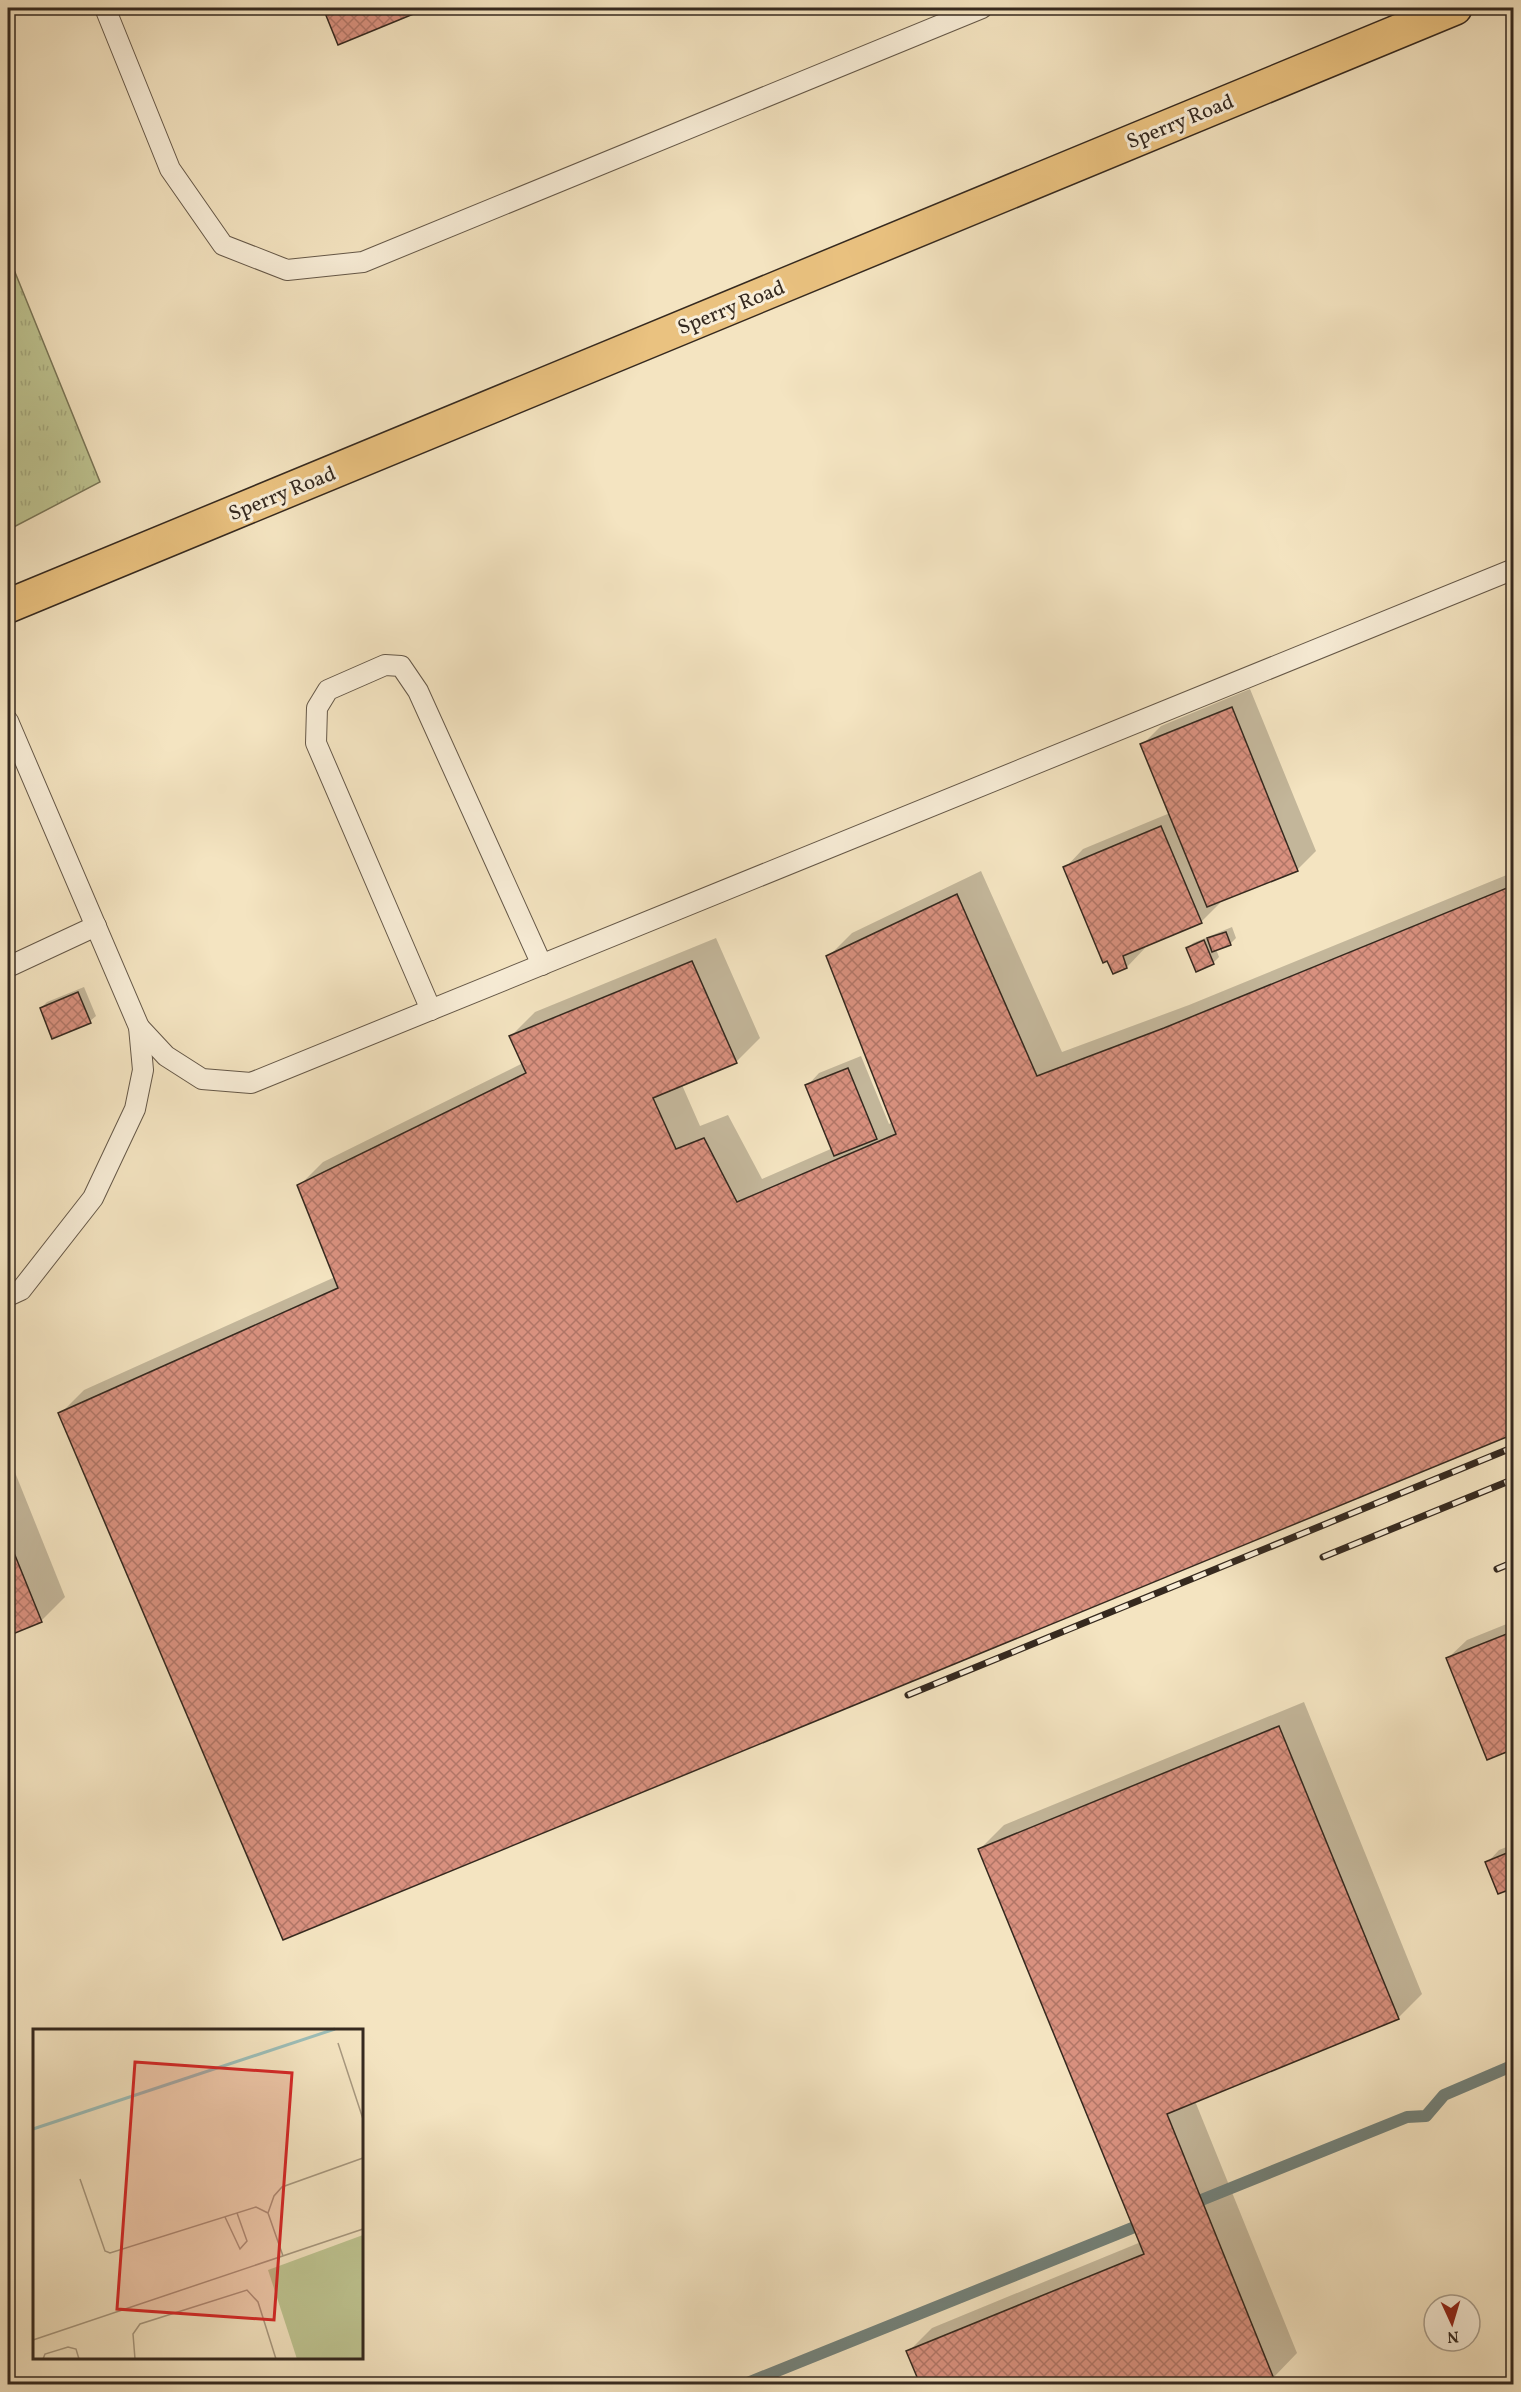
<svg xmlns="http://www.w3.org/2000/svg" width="1521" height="2392" viewBox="0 0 1521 2392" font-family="Vollkorn,serif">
	<defs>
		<pattern id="grass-tufts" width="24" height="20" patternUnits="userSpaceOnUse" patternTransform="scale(1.5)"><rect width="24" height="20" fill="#bec491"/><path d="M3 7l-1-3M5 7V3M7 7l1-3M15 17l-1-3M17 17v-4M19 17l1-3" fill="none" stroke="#a4a87d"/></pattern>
		<pattern id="building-cross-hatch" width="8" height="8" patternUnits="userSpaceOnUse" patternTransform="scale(1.5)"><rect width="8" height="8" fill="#d9917f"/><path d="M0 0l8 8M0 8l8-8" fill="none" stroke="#b17667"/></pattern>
	</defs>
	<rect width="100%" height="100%" fill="#f4e4c1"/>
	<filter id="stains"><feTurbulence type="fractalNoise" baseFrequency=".00333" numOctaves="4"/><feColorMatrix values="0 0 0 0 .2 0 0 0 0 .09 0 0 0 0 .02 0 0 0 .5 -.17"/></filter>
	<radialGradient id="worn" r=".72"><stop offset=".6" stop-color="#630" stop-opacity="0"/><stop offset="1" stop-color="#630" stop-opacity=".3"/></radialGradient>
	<path fill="url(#grass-tufts)" stroke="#7a7658" stroke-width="1.5" d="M8,255L100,482L8,530Z"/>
	<g fill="#0003">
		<path d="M325,8H424L339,43Z"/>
		<path d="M1250,689L1316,851L1297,870L1219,901L1220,903L1201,922L1144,946L1145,948L1127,967L1113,972L1065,868L1083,849L1170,813L1142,745L1161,726Z"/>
		<path d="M981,871L1062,1052L1189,1005L1514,872V1432L60,1414L84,1390L335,1277L299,1186L323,1162L523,1063L511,1036L535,1012L716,938L760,1038L736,1062L682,1085L700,1126L728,1115L762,1179L833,1148L807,1086L819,1073L861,1056L889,1124L893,1122L828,957L852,933Z"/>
		<path d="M1232,927L1236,938L1230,944L1216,949L1219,957L1213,963L1187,949L1193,943Z"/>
		<path d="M84,987L96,1016L90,1021L41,1008L47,1002Z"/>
		<path d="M8,1455L65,1597L41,1621L8,1635Z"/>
		<path d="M1514,1621V1748L1448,1658L1467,1640Z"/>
		<path d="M1304,1702L1422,1994L1398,2018L1195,2101L1297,2353L1273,2378L1256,2384H922L908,2352L932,2328L1141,2242L980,1849L1004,1825Z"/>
		<path d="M1514,1844V1886L1487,1863L1499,1850Z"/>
	</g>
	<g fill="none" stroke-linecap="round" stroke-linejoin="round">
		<g stroke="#73827b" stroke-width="12">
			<path d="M1189,2205L1407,2117L1426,2116L1444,2095L1514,2065"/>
			<path d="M745,2384L1147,2222"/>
		</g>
	</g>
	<g fill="url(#building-cross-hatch)" stroke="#35291f" stroke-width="1.5">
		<path d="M323,8H428L338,45Z"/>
		<path d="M1232,707L1298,871L1207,907L1140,744Z"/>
		<path d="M1161,826L1202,923L1123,956L1127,968L1113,974L1107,961L1103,963L1063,867Z"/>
		<path d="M1514,885V1434L283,1940L58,1413L338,1288L297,1185L526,1073L509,1036L692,961L737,1063L653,1098L676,1149L704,1138L737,1202L896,1134L826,956L957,894L1037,1076L1164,1028Z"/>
		<path d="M1226,932L1231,945L1212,952L1207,938Z"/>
		<path d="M1204,940L1214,964L1196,972L1186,948Z"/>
		<path d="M78,992L91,1023L52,1039L40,1008Z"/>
		<path d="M848,1068L877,1139L834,1156L805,1085Z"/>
		<path d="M8,1538L42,1622L8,1636Z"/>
		<path d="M1514,1631V1749L1487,1760L1446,1658Z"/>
		<path d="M1279,1726L1399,2019L1167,2114L1274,2379L1260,2384H920L906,2351L1144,2254L978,1849Z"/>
		<path d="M1514,1850V1888L1498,1894L1485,1862Z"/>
	</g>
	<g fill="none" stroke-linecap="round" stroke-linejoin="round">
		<defs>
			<g id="lane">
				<path d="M105,8L170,169L223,245L287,270L363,262L982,8"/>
				<path d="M8,721L139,1027L143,1070L135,1109L93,1198L21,1290L8,1296"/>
				<path d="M8,967L96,926"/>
				<path d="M431,1010L316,743L317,708L328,690L385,665L401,666L418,691L542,965"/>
				<path d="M139,1027L166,1056L202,1079L251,1083L1514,569"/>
			</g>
			<path id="primary" d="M8,606L1455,8"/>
		</defs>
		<use href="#lane" stroke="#655848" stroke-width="22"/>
		<use href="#primary" stroke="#35291f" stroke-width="36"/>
		<use href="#lane" stroke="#f8edd7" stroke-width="20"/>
		<use href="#primary" stroke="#eac280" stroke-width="33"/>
		<defs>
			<g id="rail">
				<path d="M1323,1557L1514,1479"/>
				<path d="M1497,1569L1514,1562"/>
				<path d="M908,1695L1514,1447"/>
				<path d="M8,2373L12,2384"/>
			</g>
		</defs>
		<use href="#rail" stroke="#35291f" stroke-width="7"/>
		<use href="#rail" stroke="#f8edd7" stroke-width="4.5" stroke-dasharray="14" stroke-linecap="butt"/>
	</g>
	<g text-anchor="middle" stroke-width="6" stroke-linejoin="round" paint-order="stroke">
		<g font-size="21" fill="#35291f" stroke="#f8edd7">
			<text transform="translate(1180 121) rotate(-22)" y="7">Sperry Road</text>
			<text transform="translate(731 307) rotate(-22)" y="7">Sperry Road</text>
			<text transform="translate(282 493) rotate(-22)" y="7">Sperry Road</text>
		</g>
	</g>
	<g transform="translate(33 2029)">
		<rect width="330" height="330" fill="#f4e4c1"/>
		<path d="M330,206V330H264L235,241Z" fill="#bec491"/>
		<path fill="none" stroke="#9dbeb8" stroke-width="3" d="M0,100L302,0"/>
		<path fill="none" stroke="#a89980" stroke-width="1.5" d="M305,14L330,90M47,150L72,222L77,224L223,178L235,184M192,188L207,220L214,212L204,184M250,227L235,184L241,167L249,158L330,129M0,311L330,200M10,330L12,325L35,318L43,320L46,330M102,330L100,305L107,295L214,261L225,273L243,330"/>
		<path fill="#d62828" fill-opacity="0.15" stroke="#d62828" stroke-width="3" d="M102,33L259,44L241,291L84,280Z"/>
		<rect width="330" height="330" fill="none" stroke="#35291f" stroke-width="3"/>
	</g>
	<rect width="1521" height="2392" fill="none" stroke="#f4e4c1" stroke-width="30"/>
	<rect x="9" y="9" width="1503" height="2374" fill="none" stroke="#35291f" stroke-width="3"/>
	<rect x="15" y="15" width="1491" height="2362" fill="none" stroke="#35291f" stroke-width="1.5"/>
	<g transform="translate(1452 2323) rotate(176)"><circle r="28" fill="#f8edd7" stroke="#aa9f8d" stroke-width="1.5"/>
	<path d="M0-4.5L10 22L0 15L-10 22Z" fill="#8f2418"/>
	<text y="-9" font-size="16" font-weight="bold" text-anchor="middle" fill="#35291f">N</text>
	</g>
	<rect width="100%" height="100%" filter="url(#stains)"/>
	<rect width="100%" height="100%" fill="url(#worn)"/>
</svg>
